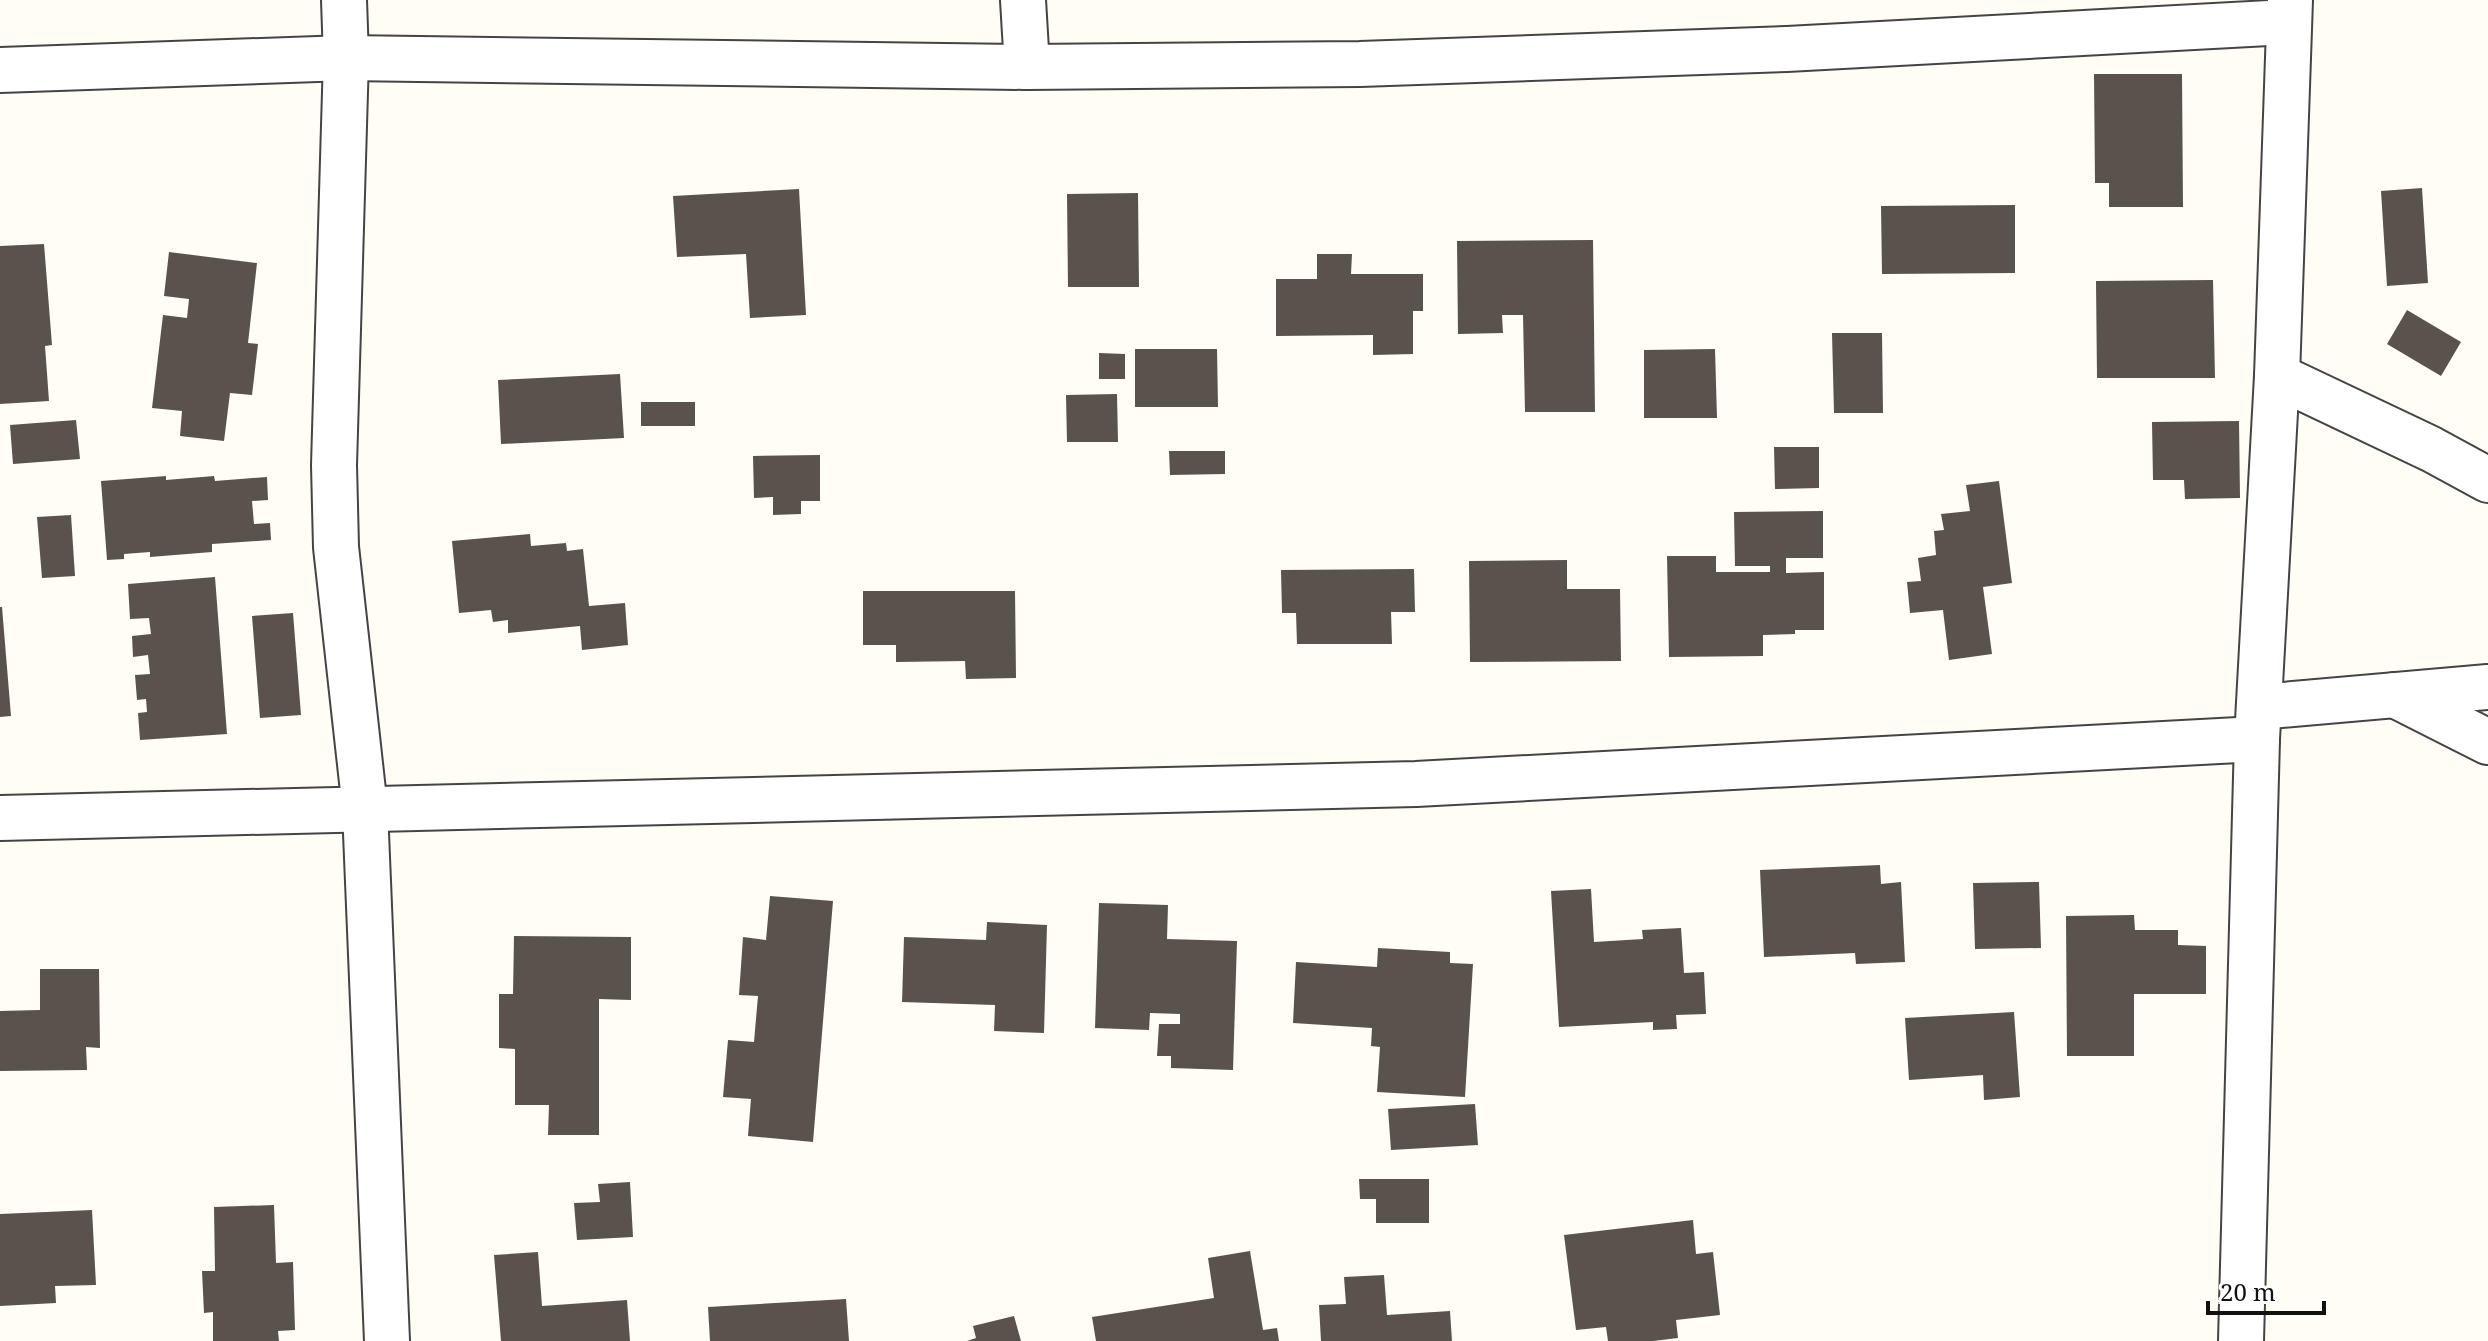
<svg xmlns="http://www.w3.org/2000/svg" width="2488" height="1341" viewBox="0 0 2488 1341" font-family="'Noto Serif',serif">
	<rect width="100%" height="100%" fill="#fffdf5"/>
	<g fill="#5a524d">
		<path d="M2094,74H2182L2183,207H2109V183H2095Z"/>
		<path d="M2422,188L2428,283L2387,286L2381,191Z"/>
		<path d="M799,189L806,315L750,318L746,254L677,257L673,196Z"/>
		<path d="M1138,193L1139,287H1068L1067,194Z"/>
		<path d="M2015,205V273L1882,274L1881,206Z"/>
		<path d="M1593,240L1595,412H1525L1523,315H1502L1503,333L1458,334L1457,241Z"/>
		<path d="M44,244L52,345L45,346L49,401L0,404V246Z"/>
		<path d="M169,252L257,263L248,343L258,344L252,395L230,393L224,441L180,436L182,411L152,408L163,315L187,318L189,299L164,296Z"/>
		<path d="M1317,254H1352L1351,274H1423V311H1413V354L1373,355V335L1276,336V279H1317Z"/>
		<path d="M2213,280L2215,378H2097L2096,281Z"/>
		<path d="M2407,310L2461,342L2441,376L2387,344Z"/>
		<path d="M1832,333H1882L1883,413H1834Z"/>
		<path d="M1135,349H1217L1218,407H1135Z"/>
		<path d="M1715,349L1717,418H1644V350Z"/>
		<path d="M1099,353L1125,354V379H1099Z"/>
		<path d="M620,374L624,438L501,444L498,380Z"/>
		<path d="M1117,394L1118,442H1067L1066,395Z"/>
		<rect x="641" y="402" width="54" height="24"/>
		<path d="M76,420L80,459L13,464L10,425Z"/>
		<path d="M2239,421L2240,498L2185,499L2184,480H2153L2152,422Z"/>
		<path d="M1774,447H1819V488L1775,489Z"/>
		<path d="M1169,451H1225V474L1170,475Z"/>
		<path d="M820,455V501H801V514L773,515V497L754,498L753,456Z"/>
		<path d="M166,476V480L214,476L215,481L267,477L268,500L252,501L254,524L270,523L271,540L212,544V552L150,557V552L124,554V559L107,560L101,481Z"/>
		<path d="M1999,481L2012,583L1983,587L1992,654L1949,660L1943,610L1910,613L1907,582L1921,581L1918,558L1936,555L1934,531L1944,530L1941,514L1970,511L1966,485Z"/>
		<path d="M1823,511V558H1786V573L1824,572V630H1795V634L1763,635V656L1669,657L1667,556H1716V572H1770V566H1735L1734,512Z"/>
		<path d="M71,515L75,576L42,578L37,517Z"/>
		<path d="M530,534L531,546L566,543L567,551L583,549L589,606L625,603L628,645L582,650L580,626L508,633V620L493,622L491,610L459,613L452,541Z"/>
		<path d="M1567,560V589H1620L1621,661L1470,662L1469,561Z"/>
		<path d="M1414,569L1415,612H1391L1392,644H1297L1296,613H1282L1281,570Z"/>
		<path d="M215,577L227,734L140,740L138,713L147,712L146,699L137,700L135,675L150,674L148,655L133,657L132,636L151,634L149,618L130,619L128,584Z"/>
		<path d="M863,591H1015L1016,678L966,679L965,661L896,662V645H863Z"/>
		<path d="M0,607H2L11,716L0,717Z"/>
		<path d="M293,613L301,715L260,718L252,616Z"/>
		<path d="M1880,865L1881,884L1901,882L1905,962L1856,964L1855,953L1764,957L1760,870Z"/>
		<path d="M2039,882L2041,948L1975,949L1973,883Z"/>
		<path d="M1591,889L1594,942L1643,939L1642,930L1681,928L1684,973L1704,972L1706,1014L1676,1015L1677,1029L1653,1030V1022L1559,1027L1551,891Z"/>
		<path d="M770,896L833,901L813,1142L748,1136L751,1099L723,1097L728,1040L754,1042L758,996L739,995L743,937L766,940Z"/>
		<path d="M1099,903L1168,905L1167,939L1237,941L1233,1070L1171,1068V1056H1157L1159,1024H1180V1014L1150,1013L1149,1030L1095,1028Z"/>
		<path d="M2134,915L2135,930H2178V945L2206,946V994H2134V1056H2067L2066,916Z"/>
		<path d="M987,922L1047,925L1044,1033L994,1031L995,1005L902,1002L904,937L986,940Z"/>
		<path d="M514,936L631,937V1000L599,999V1135H548L549,1105H515V1049L499,1048V994H513Z"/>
		<path d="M1378,948L1450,952V963L1473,964L1465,1097L1377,1092L1380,1047L1371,1046L1372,1028L1293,1023L1296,962L1377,967Z"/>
		<path d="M40,969H99L100,1048L86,1047L87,1070L0,1071V1011L40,1010Z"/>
		<path d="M2014,1012L2020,1097L1984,1100L1983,1075L1909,1080L1905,1018Z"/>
		<path d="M1475,1104L1478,1145L1391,1150L1388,1109Z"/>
		<path d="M1359,1179H1429V1223H1376V1199H1360Z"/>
		<path d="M630,1182L633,1237L577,1240L574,1203L600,1202L598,1184Z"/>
		<path d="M274,1205L276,1263L293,1262L295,1330L278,1331L279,1341H213V1312L204,1313L202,1271H215L214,1207Z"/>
		<path d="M92,1210L96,1285L55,1286L56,1303L0,1306V1214Z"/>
		<path d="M1693,1220L1696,1254L1713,1252L1720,1315L1676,1320L1678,1338L1653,1341H1608L1606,1327L1576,1330L1564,1235Z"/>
		<path d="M1250,1251L1263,1330L1277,1328L1279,1341H1096L1092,1317L1214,1298L1208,1258Z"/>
		<path d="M538,1252L542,1306L627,1300L630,1341H501L494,1255Z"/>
		<path d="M1384,1275L1387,1315L1450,1311L1452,1341H1321L1319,1305L1346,1304L1344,1277Z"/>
		<path d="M846,1299L849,1341H710L708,1307Z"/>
		<path d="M1014,1316L1021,1341H967L976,1338L973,1326Z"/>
	</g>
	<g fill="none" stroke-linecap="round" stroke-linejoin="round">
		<defs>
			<g id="minor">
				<path d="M344,0L346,58L334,465L336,547L365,809L387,1341"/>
				<path d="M1023,0L1027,67"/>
				<path d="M0,70L346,58L1027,67L1360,64L1787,49L2288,22"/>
				<path d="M2277,376L2431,449L2488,480"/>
				<path d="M2395,695L2488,742"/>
				<path d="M2259,707L2488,687"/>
				<path d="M0,818L1416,784L2257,739"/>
				<path d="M2241,1341L2257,739L2277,376L2290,0"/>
			</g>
		</defs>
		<use href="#minor" stroke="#444" stroke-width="48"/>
		<use href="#minor" stroke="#fff" stroke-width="44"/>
	</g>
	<path d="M2208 1301v12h116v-12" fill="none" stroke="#111111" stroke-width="4"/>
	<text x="2220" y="1301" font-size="24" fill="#111111" stroke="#ffffff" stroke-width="6" paint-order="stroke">20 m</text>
</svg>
